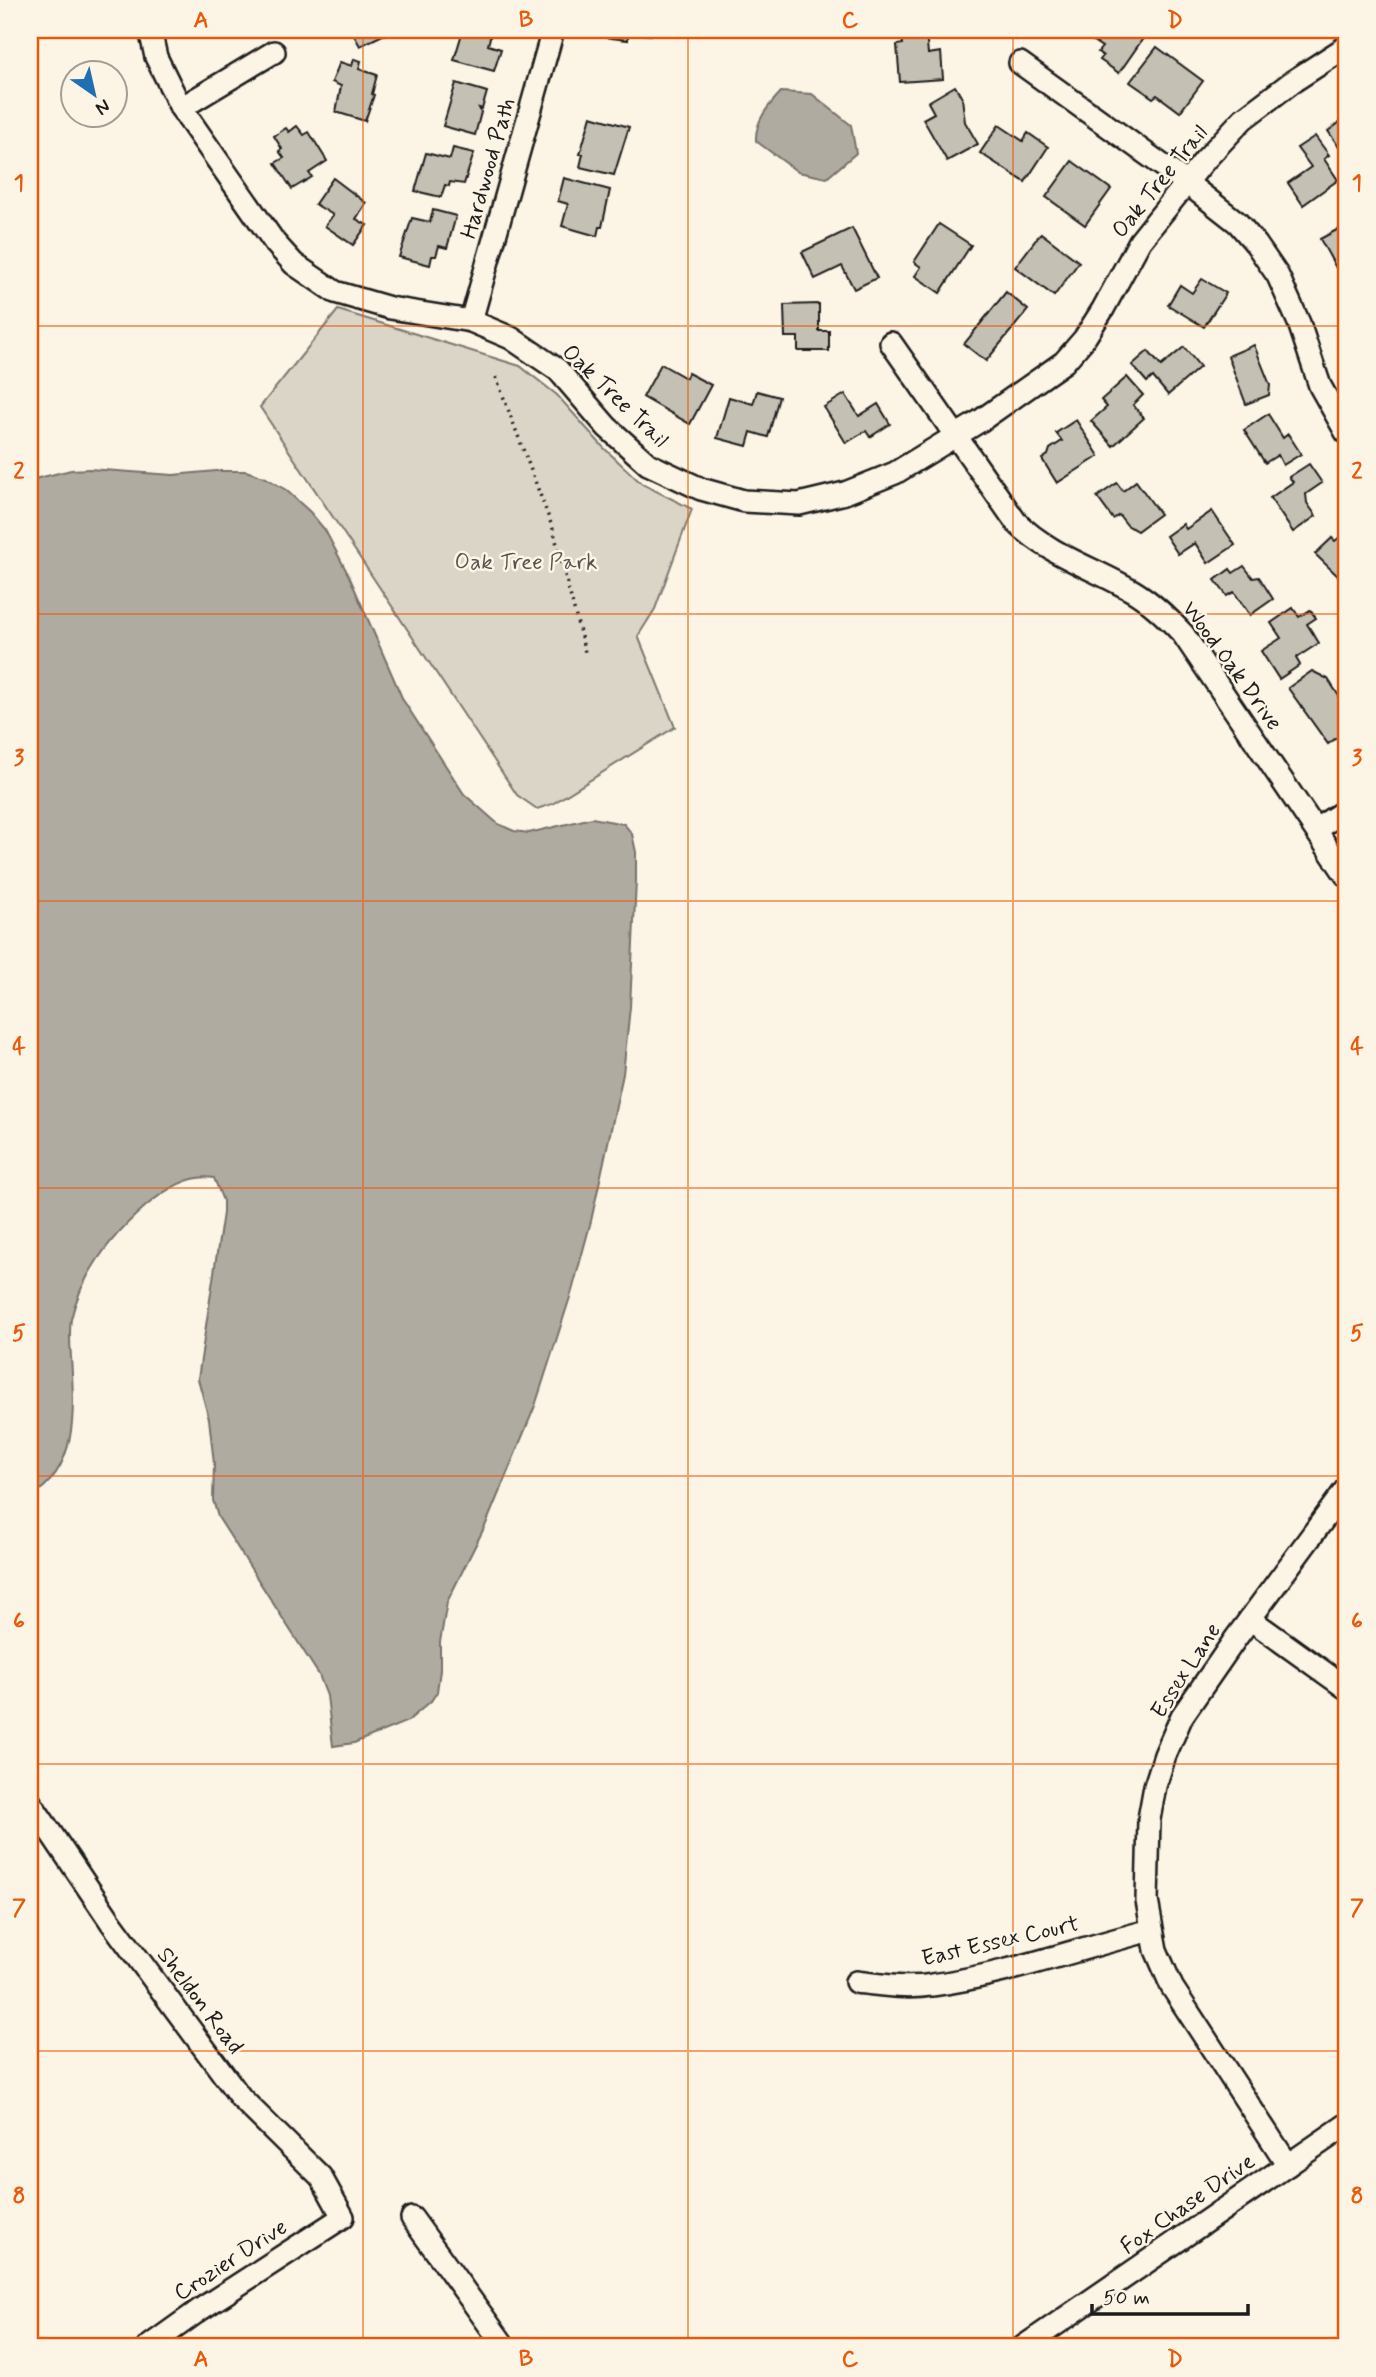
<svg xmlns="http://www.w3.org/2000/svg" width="1376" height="2377" viewBox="0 0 1376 2377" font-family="Mynerve,sans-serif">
	<rect width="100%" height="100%" fill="#fcf5e5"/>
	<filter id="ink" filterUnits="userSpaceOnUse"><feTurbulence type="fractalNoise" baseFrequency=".0143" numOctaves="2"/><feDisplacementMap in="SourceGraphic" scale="14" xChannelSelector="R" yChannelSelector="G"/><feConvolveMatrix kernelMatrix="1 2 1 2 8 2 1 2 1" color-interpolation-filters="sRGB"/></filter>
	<g filter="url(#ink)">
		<path fill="#dbd5c8" stroke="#7c7872" stroke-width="2" d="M338,310L520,366L557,395L604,448L642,484L692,509L655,609L638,636L675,727L552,804L537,809L517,795L260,407Z"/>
		<g fill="#b0aba1" stroke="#75726c" stroke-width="2">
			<path d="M781,92L812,94L851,125L856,153L827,178L798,172L756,141C755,121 768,106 781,92Z"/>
			<path d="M89,469L173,475L216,471H246L266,478L286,490L310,512L325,530L349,576L403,700L464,794L498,824L514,831L529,833L592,818L624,824L632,834L636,852V880L630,1007L623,1074L591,1221L572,1291L535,1406L486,1524L447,1602L440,1642V1670L437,1692L431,1701L408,1721L354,1743L333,1746L327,1696L319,1675L218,1517L213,1500L214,1464L209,1419L198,1379L223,1213V1201L214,1178C190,1173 165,1190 147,1205C111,1236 82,1273 71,1319C69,1332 70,1344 71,1357C74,1407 80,1468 30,1497V480L71,470Z"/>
		</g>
		<g fill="#c4c0b3" stroke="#1c1c1c" stroke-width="2">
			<path d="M351,30H385L387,33L360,46Z"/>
			<path d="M463,30H492L488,45L501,49L494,71L454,60Z"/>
			<path d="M604,30H652L651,35L628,33V40L604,37Z"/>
			<path d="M1101,30H1133L1144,37L1119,73L1100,60L1103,56L1098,52L1102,47L1093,41Z"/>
			<path d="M926,31L928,54L941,52L943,79L900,82L897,45L903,44L902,34Z"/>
			<path d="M1157,47L1203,81L1180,112L1157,95L1153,98L1130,82Z"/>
			<path d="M354,59L361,61L359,69L377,75L372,94L374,95L365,121L336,112L341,86L332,82L340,62L352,66Z"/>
			<path d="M456,83L487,92L482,109L479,108L481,112L475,135L443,126Z"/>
			<path d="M955,86L962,98L965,122L978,144L947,161L923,119L934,113L928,102Z"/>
			<path d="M591,116L629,127L614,175L580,167L583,154H580Z"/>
			<path d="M1346,118V157L1328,131Z"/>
			<path d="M999,125L1023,141L1028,133L1048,147L1025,182L980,153Z"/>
			<path d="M297,126L304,135L309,132L327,161L309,173L312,177L292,189L275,163L284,158L279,151L282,149L274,136L286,128L289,132Z"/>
			<path d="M1315,136L1329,155L1324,159L1338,180L1303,205L1288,183L1311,167L1297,148Z"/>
			<path d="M453,148L474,153L464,184L450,182L449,186L445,185L441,197L415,191L426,153L450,159Z"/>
			<path d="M1072,161L1111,189L1085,225L1046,197Z"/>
			<path d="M333,178L366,203L356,219L367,225L353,245L325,226L333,215L315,204Z"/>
			<path d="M564,178L610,190L602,227H599L597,236L562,226L568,204L558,201Z"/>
			<path d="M433,210L456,216L447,248L439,246L436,256H432L430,265L399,257L412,218L430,222Z"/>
			<path d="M939,224L971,245L940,293L915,276L921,267L914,262Z"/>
			<path d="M1346,225V271L1340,275L1320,239Z"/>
			<path d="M852,228L877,278L854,289L842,266L815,279L802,252Z"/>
			<path d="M1041,233L1079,262L1054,296L1015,267Z"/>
			<path d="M1202,279L1226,293L1204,327L1168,305L1180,285L1192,293Z"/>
			<path d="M1006,292L1028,310L986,361L964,344Z"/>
			<path d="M819,304V331H829V351H798V337H785L784,305Z"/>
			<path d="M1254,345L1270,385L1269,395L1246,404L1228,356Z"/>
			<path d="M1184,347L1200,367L1168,395L1153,377L1147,382L1132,365L1148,351L1161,366Z"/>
			<path d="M661,364L686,378L688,373L711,385L690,424L643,397Z"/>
			<path d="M1127,377L1143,395L1133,405L1144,418L1113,446L1091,421L1107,407L1101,400Z"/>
			<path d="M757,391L779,397L768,437L751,432L747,446L717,438L729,397L753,404Z"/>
			<path d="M845,394L859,416L878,404L890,424L870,437L866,431L846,443L824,407Z"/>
			<path d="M1268,414L1283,438L1288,434L1301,454L1283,465L1278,455L1265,463L1244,430Z"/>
			<path d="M1076,420L1099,456L1057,483L1042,459L1048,455L1050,449L1062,441L1056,433Z"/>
			<path d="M1309,464L1322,483L1306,494L1307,503L1316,516L1293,532L1270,498L1293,482L1289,477Z"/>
			<path d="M1136,481L1160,514L1137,531L1127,525L1119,515L1113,519L1097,497L1117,483L1123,491Z"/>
			<path d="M1212,511L1235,545L1208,563L1195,543L1178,554L1166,536L1183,524L1186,529Z"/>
			<path d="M1340,537L1346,543V584L1315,554L1332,538L1335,541Z"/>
			<path d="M1244,566L1253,578L1259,577L1273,599L1250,615L1234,592L1227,596L1215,580L1230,569L1233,573Z"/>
			<path d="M1293,608L1299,617L1310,610L1316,618L1307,624L1319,643L1296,658L1300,665L1279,679L1261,651L1281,638L1271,623Z"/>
			<path d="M1312,671L1328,679L1346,707V731L1328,744L1288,688Z"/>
		</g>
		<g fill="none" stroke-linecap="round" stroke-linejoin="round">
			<defs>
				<g id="minor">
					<path d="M150,30L156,57L181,108L275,243L294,264L335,292L390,308L471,321L511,338L558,370L607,427L648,464L701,489L744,501L799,504L845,493L895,473L980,421L1064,362L1084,339L1103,309L1140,241L1204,161L1243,119L1292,82L1346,47"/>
					<path d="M1020,63L1187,183L1238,223L1256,244L1278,276L1299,323L1320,386L1346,432"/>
					<path d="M181,108L274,52"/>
					<path d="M471,321L553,30"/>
					<path d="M891,343L1016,522C1049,555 1094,568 1133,591C1153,603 1168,618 1183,634L1346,875"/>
					<path d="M1316,829L1346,810"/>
					<path d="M1250,1619L1346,1688"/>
					<path d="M30,1802L111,1922L241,2098L321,2177L343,2217L201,2309L148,2347"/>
					<path d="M856,1982C881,1985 907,1989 932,1985C1007,1975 1079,1948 1152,1930"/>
					<path d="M1288,2165L1172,1987L1156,1950L1147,1901L1149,1819L1155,1786L1165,1755L1182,1716L1236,1638L1346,1489"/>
					<path d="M412,2218L505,2347"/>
					<path d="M1023,2347L1346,2125"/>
				</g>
			</defs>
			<use href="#minor" stroke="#1c1c1c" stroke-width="26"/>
			<path stroke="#1c1c1c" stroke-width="3.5" stroke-dasharray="2 5" stroke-linecap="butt" d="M496,377L553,529L585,652"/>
			<use href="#minor" stroke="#fcf5e5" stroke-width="21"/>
		</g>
	</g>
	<path fill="none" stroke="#e8590c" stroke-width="2" stroke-opacity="0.55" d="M363,30V2347M688,30V2347M1013,30V2347M30,326H1346M30,614H1346M30,901H1346M30,1188H1346M30,1476H1346M30,1764H1346M30,2051H1346"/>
	<g text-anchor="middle" stroke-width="5" stroke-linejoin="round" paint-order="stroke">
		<g font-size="23" fill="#1c1c1c" stroke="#fcf5e5">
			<text transform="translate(487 168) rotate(-74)" y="8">Hardwood Path</text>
			<text transform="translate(1159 181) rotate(-51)" y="8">Oak Tree Trail</text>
			<text transform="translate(616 395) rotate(44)" y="8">Oak Tree Trail</text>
			<text transform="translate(1233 665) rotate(54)" y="8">Wood Oak Drive</text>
			<text transform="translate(1185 1670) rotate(-57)" y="8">Essex Lane</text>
			<text transform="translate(1000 1940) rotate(-13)" y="8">East Essex Court</text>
			<text transform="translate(201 2000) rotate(53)" y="8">Sheldon Road</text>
			<text transform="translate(1187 2203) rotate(-35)" y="8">Fox Chase Drive</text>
			<text transform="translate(230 2259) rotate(-33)" y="8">Crozier Drive</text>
		</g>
		<g font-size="23" fill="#555450" stroke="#fcf5e5">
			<text x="526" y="569">Oak Tree Park</text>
		</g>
	</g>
	<rect width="1376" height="2377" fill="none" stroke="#fcf5e5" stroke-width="77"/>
	<g transform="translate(94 94) rotate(146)"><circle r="33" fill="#fcf5e5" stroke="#a29e95" stroke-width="2"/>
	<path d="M0-5L12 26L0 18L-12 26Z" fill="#1f6fb2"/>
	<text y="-10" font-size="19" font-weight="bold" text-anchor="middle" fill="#1c1c1c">N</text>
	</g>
	<path d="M1092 2304v10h156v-10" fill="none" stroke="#1c1c1c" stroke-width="3.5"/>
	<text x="1103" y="2304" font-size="21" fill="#1c1c1c" stroke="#fcf5e5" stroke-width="5" paint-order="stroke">50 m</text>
	<rect x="38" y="38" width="1300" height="2300" fill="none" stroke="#e8590c" stroke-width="2.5"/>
	<g font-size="23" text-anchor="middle" font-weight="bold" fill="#e8590c">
		<text x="201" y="27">A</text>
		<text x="526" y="27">B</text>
		<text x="850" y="27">C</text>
		<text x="1175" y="27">D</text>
		<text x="19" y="190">1</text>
		<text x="1357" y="190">1</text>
		<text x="19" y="478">2</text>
		<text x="1357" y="478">2</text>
		<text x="19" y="765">3</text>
		<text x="1357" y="765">3</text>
		<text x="19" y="1053">4</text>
		<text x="1357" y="1053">4</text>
		<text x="19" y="1340">5</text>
		<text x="1357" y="1340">5</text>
		<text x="19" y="1628">6</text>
		<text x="1357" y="1628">6</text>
		<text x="19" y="1915">7</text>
		<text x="1357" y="1915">7</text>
		<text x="19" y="2203">8</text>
		<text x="1357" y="2203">8</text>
		<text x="201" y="2366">A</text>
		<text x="526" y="2366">B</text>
		<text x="850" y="2366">C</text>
		<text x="1175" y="2366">D</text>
	</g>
</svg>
